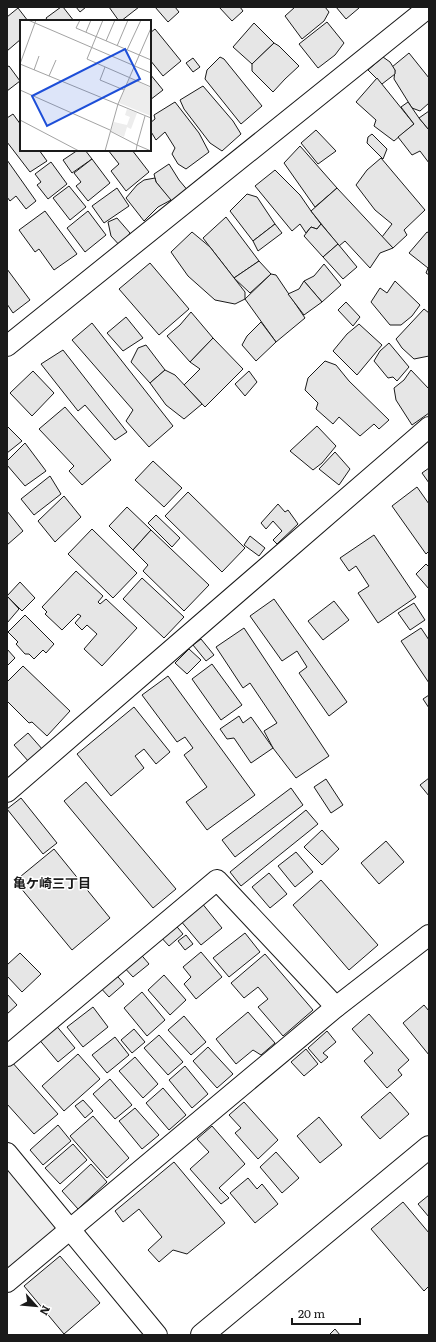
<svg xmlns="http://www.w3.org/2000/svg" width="436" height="1342" viewBox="0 0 436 1342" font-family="Literata,'Noto Sans JP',serif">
	<rect width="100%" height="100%" fill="#fff"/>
	<path fill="#ededed" stroke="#6a6a6a" d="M7,1167L59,1230L7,1273Z"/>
	<g fill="#e6e6e6" stroke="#1a1a1a">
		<path d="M61,7H63L74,21H48L46,18Z"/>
		<path d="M76,7H86L80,12Z"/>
		<path d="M109,7H139L121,21H119Z"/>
		<path d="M155,7H175L179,12L168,22Z"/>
		<path d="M219,7H240L243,11L232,21Z"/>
		<path d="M295,7H325L329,12L324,21L302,39L285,16Z"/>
		<path d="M336,7H358L359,8L346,19Z"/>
		<path d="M18,8L28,21H21V39L7,51V17Z"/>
		<path d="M327,22L344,43L335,55L318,68L299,44Z"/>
		<path d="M254,23L274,43L252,64L233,47Z"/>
		<path d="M155,29L181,61L163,76L150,60L151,46L150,33Z"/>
		<path d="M274,43L279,46L299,66L285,79L273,92L252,71V64Z"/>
		<path d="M409,53L429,78V103L420,111L412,108L394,79L395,70L392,67Z"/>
		<path d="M220,57L224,59L262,106L241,124L205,79L207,70Z"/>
		<path d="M383,57L390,62L395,70V74L382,84L368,70Z"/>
		<path d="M193,58L200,67L193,72L186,63Z"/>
		<path d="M9,66L20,81L7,91V67Z"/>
		<path d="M150,74L163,90L150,100Z"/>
		<path d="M377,78L414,124L394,141L374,126L376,120L356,102Z"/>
		<path d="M203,86L233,121L241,134L222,151L210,143L184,109L180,100Z"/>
		<path d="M175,102L199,133L209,152L186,169L178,164L172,154L175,148L165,132L156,140L150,130V123L155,119L154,115Z"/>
		<path d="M408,102L419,118L429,130V163L420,151L412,155L398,137L414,124L401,107Z"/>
		<path d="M429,111V130L419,118Z"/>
		<path d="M13,114L21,125V150H39L47,161L30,172L7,142V118Z"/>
		<path d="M316,130L336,151L318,164L301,143Z"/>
		<path d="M372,134L387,149L383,159L367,143L368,137Z"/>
		<path d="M300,146L337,188L315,207L284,163Z"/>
		<path d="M78,150H85L92,159L72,173L63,160Z"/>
		<path d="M108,150H132L149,172L126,191L111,171L119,164Z"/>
		<path d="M381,158L425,210L404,230L407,235L393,248L382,237L392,224L375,210L356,185L367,170Z"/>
		<path d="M92,159L110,183L88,201L76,186L81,182L74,173Z"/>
		<path d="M7,160L36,201L26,209L16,196L10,201L7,197Z"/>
		<path d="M51,162L67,184L48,199L37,185L41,182L35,174Z"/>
		<path d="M169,164L179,180L189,192L174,205L156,182L154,174Z"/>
		<path d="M275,170L300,195L311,211L321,224L317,229L311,227L306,233L300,224L292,231L255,186Z"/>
		<path d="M155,178L156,182L171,200L158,207L144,221L126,198L137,185L144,180Z"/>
		<path d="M69,186L86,207L70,220L53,198Z"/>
		<path d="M117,188L129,206L104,223L92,206Z"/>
		<path d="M337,188L393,248L380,253L370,268L345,241L339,246L311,211Z"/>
		<path d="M247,194L257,197L275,224L253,241L230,211Z"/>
		<path d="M45,211L77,254L54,270L39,249L35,252L19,230Z"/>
		<path d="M88,211L106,235L85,252L67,228Z"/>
		<path d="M226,217L259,261L234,278L203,238Z"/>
		<path d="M117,218L130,233L122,248L111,236L108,222Z"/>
		<path d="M275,224L282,233L258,251L253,241Z"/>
		<path d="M321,224L338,244L323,257L304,236L311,227L317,229Z"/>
		<path d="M192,232L210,247L245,292V299L235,304L215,300L188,276L171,252Z"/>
		<path d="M427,232L429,233V275L426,273L428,268L409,253Z"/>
		<path d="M338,244L357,267L343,279L323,257Z"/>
		<path d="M259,261L271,274L250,293L234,278Z"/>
		<path d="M150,263L189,309L159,335L119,289Z"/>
		<path d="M324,264L341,285L322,302L304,281L314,276Z"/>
		<path d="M7,269L30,300L13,313L7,304Z"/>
		<path d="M271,274L276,275L305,318L276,342L245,299Z"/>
		<path d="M304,281L322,302L304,315L288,294L299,289Z"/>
		<path d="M395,281L420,305L412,316L401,325H390L371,302L380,288L387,293Z"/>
		<path d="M346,302L360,317L353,326L338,310Z"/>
		<path d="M424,309L429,313V356L414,359L402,348L396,339Z"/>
		<path d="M191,312L213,338L190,362L167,336L180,325Z"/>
		<path d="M126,317L143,338L123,351L107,333Z"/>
		<path d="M261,322L276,342L256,361L242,345L247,336Z"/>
		<path d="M92,323L173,426L149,447L126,421L133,410L72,340Z"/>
		<path d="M359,324L382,345L357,375L333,351L347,334Z"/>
		<path d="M213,338L243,369L205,407L184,385L200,369L190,362Z"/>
		<path d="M389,343L409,367L397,381L393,377L388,378L374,361L380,351Z"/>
		<path d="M146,345L165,370L150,383L131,362L138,348Z"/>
		<path d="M63,350L127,432L115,440L85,405L78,411L41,364Z"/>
		<path d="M325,361L336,365L349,381L389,420L379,429L374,424L360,436L339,417L333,424L316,409L318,403L305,390L308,378Z"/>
		<path d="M165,370L175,375L202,404L184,419L166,405L150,383Z"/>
		<path d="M411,370L429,389V413L412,425L396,400L394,388L404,380Z"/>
		<path d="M33,371L54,393L32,416L10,393Z"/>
		<path d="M249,371L257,382L245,396L235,384Z"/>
		<path d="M65,407L111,460L82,485L69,471L74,466L39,429Z"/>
		<path d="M7,426L22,441L7,453Z"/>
		<path d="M317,426L336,446L322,463L313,470L290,451Z"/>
		<path d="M25,443L46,471L25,486L7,465V461Z"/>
		<path d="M335,452L350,469L339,485L319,469Z"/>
		<path d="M153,461L182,488L164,507L135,480Z"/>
		<path d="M429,468V483L422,473Z"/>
		<path d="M50,476L61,494L34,515L21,499Z"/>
		<path d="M417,487L429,504V551L426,554L392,506Z"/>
		<path d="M188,492L245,548L222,572L165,516Z"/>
		<path d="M64,496L81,517L55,542L38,521Z"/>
		<path d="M278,504L285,512L288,510L298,524L277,544L273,540L282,531L273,521L266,529L261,523Z"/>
		<path d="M127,507L151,530L133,550L109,526Z"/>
		<path d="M7,511L23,531L7,545Z"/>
		<path d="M156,515L180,538L172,547L148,523Z"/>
		<path d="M92,529L137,573L113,598L68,554Z"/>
		<path d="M151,530L209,585L184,611L143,571L148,565L133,550Z"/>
		<path d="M374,535L416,597L378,623L358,593L369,586L356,566L349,571L340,558Z"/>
		<path d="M250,536L265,548L259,556L244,545Z"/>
		<path d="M426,564L429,567V589L416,574Z"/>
		<path d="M76,571L103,596L98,602L100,604L106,599L137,628L102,666L84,649L97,634L87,625L82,630L75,623L81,616L78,614L62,630L45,614L47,612L42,607Z"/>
		<path d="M142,578L184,617L164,638L123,599Z"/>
		<path d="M20,582L35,598L22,611L7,596Z"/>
		<path d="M7,596L19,609L7,623Z"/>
		<path d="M274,599L347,702L329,716L299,673L307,667L297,651L282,661L250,616Z"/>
		<path d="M334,601L349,620L323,640L308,621Z"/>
		<path d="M414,603L425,620L410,630L398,613Z"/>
		<path d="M25,615L54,644L46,653L43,650L34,659L29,654H25L16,644L18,642L8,632Z"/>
		<path d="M244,628L329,756L296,778L273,748L264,731L277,723L250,683L243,688L216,647Z"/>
		<path d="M421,628L429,640V683L401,641Z"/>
		<path d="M201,639L214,655L206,661L193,645Z"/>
		<path d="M7,649L15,658L7,666Z"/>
		<path d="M189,649L201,660L187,674L175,663Z"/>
		<path d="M212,664L242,705L221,720L192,679Z"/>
		<path d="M23,666L70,711L47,736L32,722L29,723L7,701V682Z"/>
		<path d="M168,676L255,795L207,830L186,802L207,787L184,755L193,748L185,737L177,742L142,695Z"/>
		<path d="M429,695V708L423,699Z"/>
		<path d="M134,707L170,752L156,764L144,749L135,756L144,768L111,796L77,754Z"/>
		<path d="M239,716L243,723L251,717L273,748L251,763L234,738L227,739L220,729Z"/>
		<path d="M28,733L43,750L29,762L14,745Z"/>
		<path d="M429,778V796L420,785Z"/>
		<path d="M326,779L343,805L331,813L314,787Z"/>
		<path d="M86,782L176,889L153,908L64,801Z"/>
		<path d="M291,788L303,805L235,857L222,840Z"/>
		<path d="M21,798L57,843L43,854L7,809Z"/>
		<path d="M306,810L318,824L241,886L230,872Z"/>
		<path d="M322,830L339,849L322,865L304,847Z"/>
		<path d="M386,841L404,862L379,884L361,863Z"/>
		<path d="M54,849L110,918L72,950L15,881Z"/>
		<path d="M296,852L313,872L295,887L278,866Z"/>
		<path d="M269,873L287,894L270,908L252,887Z"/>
		<path d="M321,880L378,945L349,970L293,905Z"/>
		<path d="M201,902L222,928L201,945L180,920Z"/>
		<path d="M173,922L183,934L169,946L159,935Z"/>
		<path d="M245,933L260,952L229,977L213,958Z"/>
		<path d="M186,935L193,944L185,950L178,941Z"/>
		<path d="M138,951L149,964L133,977L122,965Z"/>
		<path d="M201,952L222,977L196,999L184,984L191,977L183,967Z"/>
		<path d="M20,953L41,974L22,992L7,976V965Z"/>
		<path d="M265,954L313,1010L283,1036L258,1007L268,999L258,987L244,998L231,983Z"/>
		<path d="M113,971L124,984L109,997L98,985Z"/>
		<path d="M164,975L186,1000L170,1015L148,990Z"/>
		<path d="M142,992L165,1020L147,1036L124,1008Z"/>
		<path d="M7,994L17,1005L7,1014Z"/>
		<path d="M424,1005L429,1011V1055L403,1023Z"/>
		<path d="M93,1007L108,1027L83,1047L67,1027Z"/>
		<path d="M248,1012L275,1043L261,1055L253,1050L236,1064L216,1039Z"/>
		<path d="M369,1014L409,1060L398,1070L402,1075L387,1088L364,1061L373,1053L352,1029Z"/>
		<path d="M184,1016L206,1042L191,1055L168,1030Z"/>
		<path d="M54,1023L75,1048L58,1062L37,1037Z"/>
		<path d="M134,1029L145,1042L132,1053L121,1040Z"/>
		<path d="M327,1031L336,1042L323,1053L328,1057L321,1063L308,1048Z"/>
		<path d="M159,1035L183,1062L168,1075L144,1048Z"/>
		<path d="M115,1037L129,1055L107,1073L92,1055Z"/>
		<path d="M208,1047L233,1074L217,1088L193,1061Z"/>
		<path d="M306,1049L318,1064L304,1076L291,1062Z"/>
		<path d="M78,1054L100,1079L64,1111L42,1086Z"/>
		<path d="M135,1057L158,1084L143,1098L119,1071Z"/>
		<path d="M11,1061L58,1114L34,1134L7,1104V1065Z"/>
		<path d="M185,1066L208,1094L192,1108L169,1080Z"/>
		<path d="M110,1079L132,1105L115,1119L93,1094Z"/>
		<path d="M163,1088L186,1115L169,1130L146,1103Z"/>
		<path d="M390,1092L409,1114L380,1139L361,1117Z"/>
		<path d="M83,1100L93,1111L85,1118L75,1106Z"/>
		<path d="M244,1102L278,1140L258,1159L235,1133L241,1128L229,1115Z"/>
		<path d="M135,1108L159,1135L142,1149L119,1121Z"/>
		<path d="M93,1116L129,1158L107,1178L70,1136Z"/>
		<path d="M319,1117L342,1145L320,1163L297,1136Z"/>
		<path d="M58,1125L71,1141L43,1165L30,1150Z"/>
		<path d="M212,1126L245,1164L219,1188L229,1198L221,1204L190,1169L209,1152L197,1139Z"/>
		<path d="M73,1144L87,1160L60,1184L45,1168Z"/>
		<path d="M276,1152L299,1178L282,1193L260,1167Z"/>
		<path d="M174,1162L225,1223L187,1254L173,1250L159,1262L148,1250L162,1237L139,1209L123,1222L115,1211Z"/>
		<path d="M91,1164L107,1182L78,1209L62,1191Z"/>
		<path d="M248,1178L257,1189L262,1184L278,1204L255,1223L230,1193Z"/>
		<path d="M429,1195V1217L418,1204Z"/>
		<path d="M403,1202L429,1233V1286L424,1291L371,1229Z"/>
		<path d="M60,1256L100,1303L64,1334L24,1286Z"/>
		<path d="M335,1329L340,1335H329Z"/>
	</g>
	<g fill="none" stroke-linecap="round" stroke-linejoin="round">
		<defs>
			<g id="minor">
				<path d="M7,346L429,7"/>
				<path d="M7,792L429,427"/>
				<path d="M7,1056L217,880L336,1007"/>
				<path d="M7,1153L157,1335"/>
				<path d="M7,1282L336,1007L429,935"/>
			</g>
			<path id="tertiary" d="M202,1335L429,1147"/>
		</defs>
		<use href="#minor" stroke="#1a1a1a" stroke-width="22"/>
		<use href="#tertiary" stroke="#1a1a1a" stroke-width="24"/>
		<use href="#minor" stroke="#fff" stroke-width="20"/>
		<use href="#tertiary" stroke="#fff" stroke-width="22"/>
	</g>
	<g text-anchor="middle" stroke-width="3" stroke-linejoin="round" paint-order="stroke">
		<g font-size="13" font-weight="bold" fill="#1a1a1a" stroke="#fff">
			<text x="52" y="888">亀ケ崎三丁目</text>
		</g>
	</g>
	<g transform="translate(20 20)">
		<rect width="131" height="131" fill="#fff"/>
		<path d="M110,58L131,68V96L99,83ZM107,89L117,93L111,109L107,107L104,117L91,111L94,102L107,105L110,97L105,95Z" fill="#ededed"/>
		<path fill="none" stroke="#a3a3a3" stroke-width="1" d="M8,0L131,53M60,0L56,8L131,40M83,0L67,39L131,67M66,12L71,0M86,21L95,0M97,26L108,0M107,30L121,0M0,44L131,98M0,44L16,0M85,47L80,60L104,70M14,50L19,36M29,56L36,40M0,70L90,110M125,96L117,125L131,131M0,100L59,131M90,111L117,125L116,131M85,131L98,84L131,8"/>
		<path fill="#1d4ed8" fill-opacity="0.15" stroke="#1d4ed8" stroke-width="2" d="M105,29L120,59L27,106L12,76Z"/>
		<rect width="131" height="131" fill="none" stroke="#1a1a1a" stroke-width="2"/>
	</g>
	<rect width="436" height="1342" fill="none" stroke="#1a1a1a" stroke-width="16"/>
	<g transform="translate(36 1306) rotate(117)" stroke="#ffffff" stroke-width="3" paint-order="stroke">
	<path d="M0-3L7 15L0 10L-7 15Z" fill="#1a1a1a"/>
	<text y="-6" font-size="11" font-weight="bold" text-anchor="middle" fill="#1a1a1a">N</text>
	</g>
	<path d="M292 1318v6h68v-6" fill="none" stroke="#1a1a1a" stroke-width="2"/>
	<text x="298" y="1318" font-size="12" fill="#1a1a1a" stroke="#ffffff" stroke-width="3" paint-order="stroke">20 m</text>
</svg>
